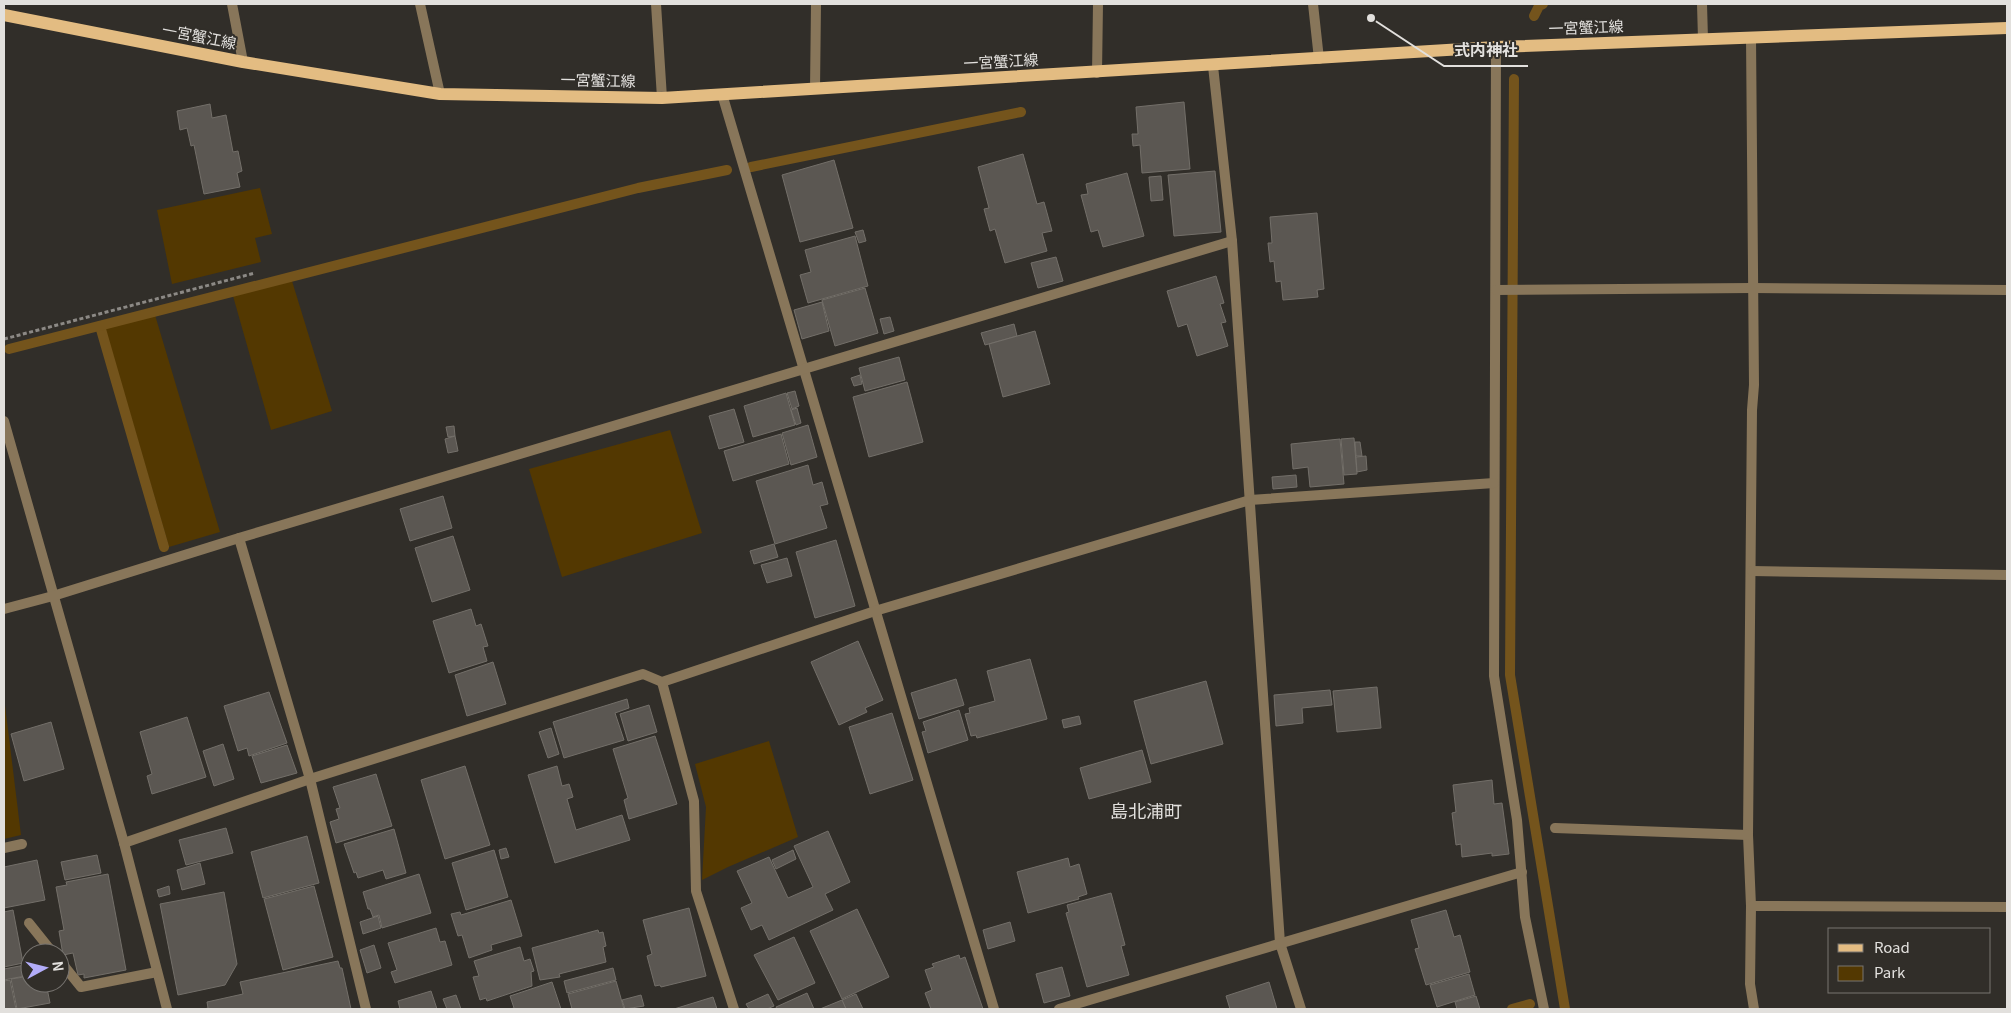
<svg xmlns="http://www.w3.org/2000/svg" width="2011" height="1013" viewBox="0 0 2011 1013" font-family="Georgia,'Noto Sans JP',serif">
	<rect width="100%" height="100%" fill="#312e29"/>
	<g fill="#533801">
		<path d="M260,188L272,234L255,238L261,262L172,284L157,210Z"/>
		<path d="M292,281L332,411L271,430L233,296Z"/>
		<path d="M155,315L220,532L169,547L105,328Z"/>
		<path d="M670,430L702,533L562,577L529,469Z"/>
		<path d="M4,697L21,835L4,839Z"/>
		<path d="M769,741L798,837L728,867L702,880L706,807L695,764Z"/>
	</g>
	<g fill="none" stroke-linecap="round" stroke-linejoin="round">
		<g stroke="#74541c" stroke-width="10">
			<path d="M1534,16L1539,6L1543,4"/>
			<path d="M1514,79L1510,675L1565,1009"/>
			<path d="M751,167L1021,112"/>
			<path d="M100,326L164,547"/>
			<path d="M9,349L638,188L727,170"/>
			<path d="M1512,1009L1530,1004"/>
		</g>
	</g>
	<g fill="#5b5752" stroke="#736f69">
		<path d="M1184,102L1190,169L1142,173L1140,145L1133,146L1132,134H1138L1136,107Z"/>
		<path d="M210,104L212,118L226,115L233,152L238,151L242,171L237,173L240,187L204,194L194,145L191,146L187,128L180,130L177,111Z"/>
		<path d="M1023,154L1037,204L1044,202L1052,231L1042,233L1047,251L1005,263L995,229L990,231L984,209L989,208L978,167Z"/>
		<path d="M834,160L853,228L800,242L782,175Z"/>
		<path d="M1215,171L1221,232L1174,236L1168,175Z"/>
		<path d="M1127,173L1144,236L1103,247L1098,230L1091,232L1081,195L1088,194L1086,184Z"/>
		<path d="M1161,176L1163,200L1151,201L1149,177Z"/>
		<path d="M1317,213L1324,289L1317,290L1318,297L1283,300L1281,281L1276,282L1274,261L1270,262L1268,243H1272L1270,217Z"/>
		<path d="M863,230L866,241L859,243L855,232Z"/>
		<path d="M855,236L868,286L808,303L800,275L811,272L805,250Z"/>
		<path d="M1056,257L1063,281L1038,288L1031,263Z"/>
		<path d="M1216,276L1224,303L1220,304L1226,322L1221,323L1228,346L1197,356L1187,324L1178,327L1167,291Z"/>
		<path d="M865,288L878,333L835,346L822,300Z"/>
		<path d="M822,302L829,331L802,339L794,310Z"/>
		<path d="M890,317L894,331L884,334L880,319Z"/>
		<path d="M1014,324L1017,336L985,345L981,333Z"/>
		<path d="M1035,331L1050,384L1003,397L989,344Z"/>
		<path d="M899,357L905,380L865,391L859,368Z"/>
		<path d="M860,375L862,384L854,386L851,378Z"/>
		<path d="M907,382L923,442L869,457L853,397Z"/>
		<path d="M795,391L799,406L792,409L787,393Z"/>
		<path d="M786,393L795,425L753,437L744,406Z"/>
		<path d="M797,408L801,423L796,425L791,410Z"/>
		<path d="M734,409L744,442L719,449L709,416Z"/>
		<path d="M808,425L817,457L791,465L782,433Z"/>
		<path d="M454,426L455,436L448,437L446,427Z"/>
		<path d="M781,434L789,464L733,481L724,451Z"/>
		<path d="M455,436L458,451L448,453L445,439Z"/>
		<path d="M1354,438L1357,474L1344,475L1341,439Z"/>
		<path d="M1340,439L1344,484L1310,487L1308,467L1293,469L1291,444Z"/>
		<path d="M1355,442H1360L1362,456H1356Z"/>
		<path d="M1366,456L1367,470L1357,472L1356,457Z"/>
		<path d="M808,465L813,485L822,482L828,504L820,506L827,528L775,544L756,481Z"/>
		<path d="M1296,475L1297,487L1273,489L1272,477Z"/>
		<path d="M443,496L452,528L410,541L400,509Z"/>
		<path d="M453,536L470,590L432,602L415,548Z"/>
		<path d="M836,540L855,606L815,618L796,552Z"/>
		<path d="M774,544L778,557L754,564L750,551Z"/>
		<path d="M787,558L792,576L767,583L761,565Z"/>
		<path d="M471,609L476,626L481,624L488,646L483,647L487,661L449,673L433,621Z"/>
		<path d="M858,641L883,700L865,708L867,712L839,725L811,662Z"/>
		<path d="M1030,659L1047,719L977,738L976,735L971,736L965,714L970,713L969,708L995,701L987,671Z"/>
		<path d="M493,662L506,704L467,716L455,675Z"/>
		<path d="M956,679L964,705L919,719L911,693Z"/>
		<path d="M1206,681L1223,744L1151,764L1134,701Z"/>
		<path d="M1377,687L1381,728L1337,732L1333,691Z"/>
		<path d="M1330,690L1332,705L1302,708L1303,723L1276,726L1274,695Z"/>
		<path d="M269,692L287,743L249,756L247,748L238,751L224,706Z"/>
		<path d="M627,699L629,708L615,713L624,740L564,758L553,722Z"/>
		<path d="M649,705L657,732L628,741L620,714Z"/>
		<path d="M959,710L968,740L928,753L922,732L926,731L923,722Z"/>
		<path d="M892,713L913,780L870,794L849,727Z"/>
		<path d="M1079,716L1081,724L1064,728L1062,720Z"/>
		<path d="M187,717L206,777L152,794L147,776L152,774L140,732Z"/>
		<path d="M51,722L64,769L24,781L11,734Z"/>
		<path d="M551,728L559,754L548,758L539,732Z"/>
		<path d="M655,736L677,804L629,819L624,800L628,798L613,749Z"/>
		<path d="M223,744L234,779L214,786L203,751Z"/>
		<path d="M287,745L297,773L261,783L252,756Z"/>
		<path d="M1142,750L1151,782L1089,799L1080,768Z"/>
		<path d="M465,766L490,845L445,859L421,780Z"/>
		<path d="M557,766L562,786L569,784L573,797L567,799L576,830L622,815L630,840L555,863L528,775Z"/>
		<path d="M376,774L392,826L336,843L330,822L339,819L336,809L340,808L333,787Z"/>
		<path d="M1492,780L1494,804L1502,803L1509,854L1492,856V853L1462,857L1461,844L1456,845L1452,813L1456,812L1453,785Z"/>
		<path d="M226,828L233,853L186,865L179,840Z"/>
		<path d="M394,829L406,873L386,879L383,870L358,878L356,872L354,873L344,844Z"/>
		<path d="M828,831L850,882L825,894L833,910L769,940L762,925L751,930L741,908L752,903L737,871L769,857L788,898L813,887L794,846Z"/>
		<path d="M307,836L319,883L263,898L251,852Z"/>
		<path d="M506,848L509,857L501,859L499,850Z"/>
		<path d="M494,850L508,897L466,910L452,863Z"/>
		<path d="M793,850L796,859L776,869L772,860Z"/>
		<path d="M97,855L101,873L65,880L61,862Z"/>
		<path d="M1068,858L1070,867L1079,864L1087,894L1078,897L1079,899L1028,913L1017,872Z"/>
		<path d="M37,860L45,900L4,908V867Z"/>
		<path d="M200,863L205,884L182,890L177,870Z"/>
		<path d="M108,874L126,970L84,978V974L78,975L73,953L63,955L59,931L64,930L56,887L67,885L66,882Z"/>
		<path d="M419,874L431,913L382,928L379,915L373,917L370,909H368L363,892Z"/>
		<path d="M169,886L170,894L159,897L157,890Z"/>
		<path d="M314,886L333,957L283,970L264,899Z"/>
		<path d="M224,892L237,964L225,985L178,995L160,904Z"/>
		<path d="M1111,893L1125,945L1121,946L1129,975L1087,987L1066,913L1069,912L1067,905Z"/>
		<path d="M511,900L522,936L491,945L492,950L469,958L462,935L458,936L451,914L460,912L461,915Z"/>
		<path d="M689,908L706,976L661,987L660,985L655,986L647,956L652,954L643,920Z"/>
		<path d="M857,909L889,977L842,999L810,931Z"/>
		<path d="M13,910L23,963L4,967V912Z"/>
		<path d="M1446,910L1454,937L1460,935L1470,972L1426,985L1415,949L1419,948L1411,920Z"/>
		<path d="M378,916L381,928L363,934L360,922Z"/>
		<path d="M1010,922L1015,941L988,949L983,930Z"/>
		<path d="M436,928L440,942L445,941L452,965L395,983L391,972L397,970L388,943Z"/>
		<path d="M598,930L599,933L603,932L606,946L603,947L606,962L559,974L560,977L540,980L532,948Z"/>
		<path d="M794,937L815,983L778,1000L754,955Z"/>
		<path d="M374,945L381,968L367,973L360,950Z"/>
		<path d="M520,947L524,961L530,959L534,971L531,972L532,986L487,1001L486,998L480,1000L473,977L479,976L474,961Z"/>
		<path d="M959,955L960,959L965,957L983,1009H931L925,993L932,990L925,970L934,967L932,964Z"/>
		<path d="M338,961L340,968H342L351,1009H204L208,1008L207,1002L243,994L240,982Z"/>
		<path d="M30,964V975L4,980V969Z"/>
		<path d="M1062,967L1070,996L1044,1003L1036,974Z"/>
		<path d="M613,968L616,980L567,993L564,981Z"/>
		<path d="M1469,974L1475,995L1437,1007L1430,985Z"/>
		<path d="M30,976V983H46L50,1003L17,1009L11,979Z"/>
		<path d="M10,980L16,1009H4V981Z"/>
		<path d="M616,981L624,1009H572L568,994Z"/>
		<path d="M552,982L561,1009H510L514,1008L510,996Z"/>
		<path d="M1269,982L1277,1009H1230L1226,996Z"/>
		<path d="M431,991L437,1009H400L398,1001Z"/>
		<path d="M807,993L814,1009H777L776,1007Z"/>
		<path d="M768,994L774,1006L767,1009H749L746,1004Z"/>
		<path d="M856,994L863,1009H846L842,1000Z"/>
		<path d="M456,995L461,1009H447L443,999Z"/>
		<path d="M641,995L644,1006L625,1009L622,1000Z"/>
		<path d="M1476,996L1480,1009H1457L1455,1002Z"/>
		<path d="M713,997L717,1009H674Z"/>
		<path d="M842,1000L846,1009H820Z"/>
	</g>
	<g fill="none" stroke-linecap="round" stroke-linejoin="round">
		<path stroke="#8c8985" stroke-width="3" stroke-dasharray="4 2.5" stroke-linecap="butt" d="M4,339L255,273"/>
		<g stroke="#88765a" stroke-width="10">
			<path d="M29,923L53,953"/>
			<path d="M60,961L81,987L157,972"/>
		</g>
		<g stroke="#88765a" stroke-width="10">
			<path d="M232,4L243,62"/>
			<path d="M420,4L440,94"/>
			<path d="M656,4L662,98"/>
			<path d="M1313,4L1319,59"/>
			<path d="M1702,4L1703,39"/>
			<path d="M1751,37L1754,385L1752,410L1748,835L1751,906L1750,984L1754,1009"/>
			<path d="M1496,47L1494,676L1517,820L1525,917L1544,1009"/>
			<path d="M1213,66L1232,241L1280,943L1301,1009"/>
			<path d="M1097,73L1098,4"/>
			<path d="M815,89L816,4"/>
			<path d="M722,94L994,1009"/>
			<path d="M1496,290L1752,288L2007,290"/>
			<path d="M4,421L124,843L167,1009"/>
			<path d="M239,538L310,779L366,1009"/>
			<path d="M1752,571L2007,575"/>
			<path d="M4,609L53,596L239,538L1232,241"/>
			<path d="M662,682L694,801L696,891L734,1009"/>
			<path d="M1555,828L1748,835"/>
			<path d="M124,843L310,779L643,674L662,682L875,611L1250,500L1494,483"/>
			<path d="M4,848L22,844"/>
			<path d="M1751,906L2007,907"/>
			<path d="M1059,1009L1522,872"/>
		</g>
		<path stroke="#e3bc82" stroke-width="12" d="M4,15L243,62L440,94L662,98L1496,47L2007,28"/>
	</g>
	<g text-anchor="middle" stroke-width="4" stroke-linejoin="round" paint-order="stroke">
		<g font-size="15" fill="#e2e0dd" stroke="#312e29">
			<text transform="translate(1586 28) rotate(-2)" y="5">一宮蟹江線</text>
			<text transform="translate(199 37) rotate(11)" y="5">一宮蟹江線</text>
			<text transform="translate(1001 62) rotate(-3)" y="5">一宮蟹江線</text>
			<text transform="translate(598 81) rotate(1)" y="5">一宮蟹江線</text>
		</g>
		<g font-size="18" fill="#e2e0dd" stroke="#312e29">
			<text x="1146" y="818">島北浦町</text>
		</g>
	</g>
	<path fill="none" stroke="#e2e0dd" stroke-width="2" d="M1371 18L1444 66H1528"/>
	<circle fill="#e2e0dd" stroke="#312e29" stroke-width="2" cx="1371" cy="18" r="5"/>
	<g font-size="16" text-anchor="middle" font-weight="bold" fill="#e2e0dd" stroke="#312e29" stroke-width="4" stroke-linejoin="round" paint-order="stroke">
		<text x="1486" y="56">式内神社</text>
	</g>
	<rect width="2011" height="1013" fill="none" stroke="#e2e0dd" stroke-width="10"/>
	<rect x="1828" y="928" width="162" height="65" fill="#312e29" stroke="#787571"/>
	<rect x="1838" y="944" width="25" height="8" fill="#e3bc82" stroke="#787571"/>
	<text x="1874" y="953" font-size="15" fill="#e2e0dd">Road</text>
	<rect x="1838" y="966" width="25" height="15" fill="#533801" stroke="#787571"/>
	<text x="1874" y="978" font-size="15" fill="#e2e0dd">Park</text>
	<g transform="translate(45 968) rotate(83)"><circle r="24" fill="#312e29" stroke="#787571"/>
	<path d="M0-4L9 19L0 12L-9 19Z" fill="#b3adf9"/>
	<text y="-8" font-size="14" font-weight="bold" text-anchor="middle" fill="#e2e0dd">N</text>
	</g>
</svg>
